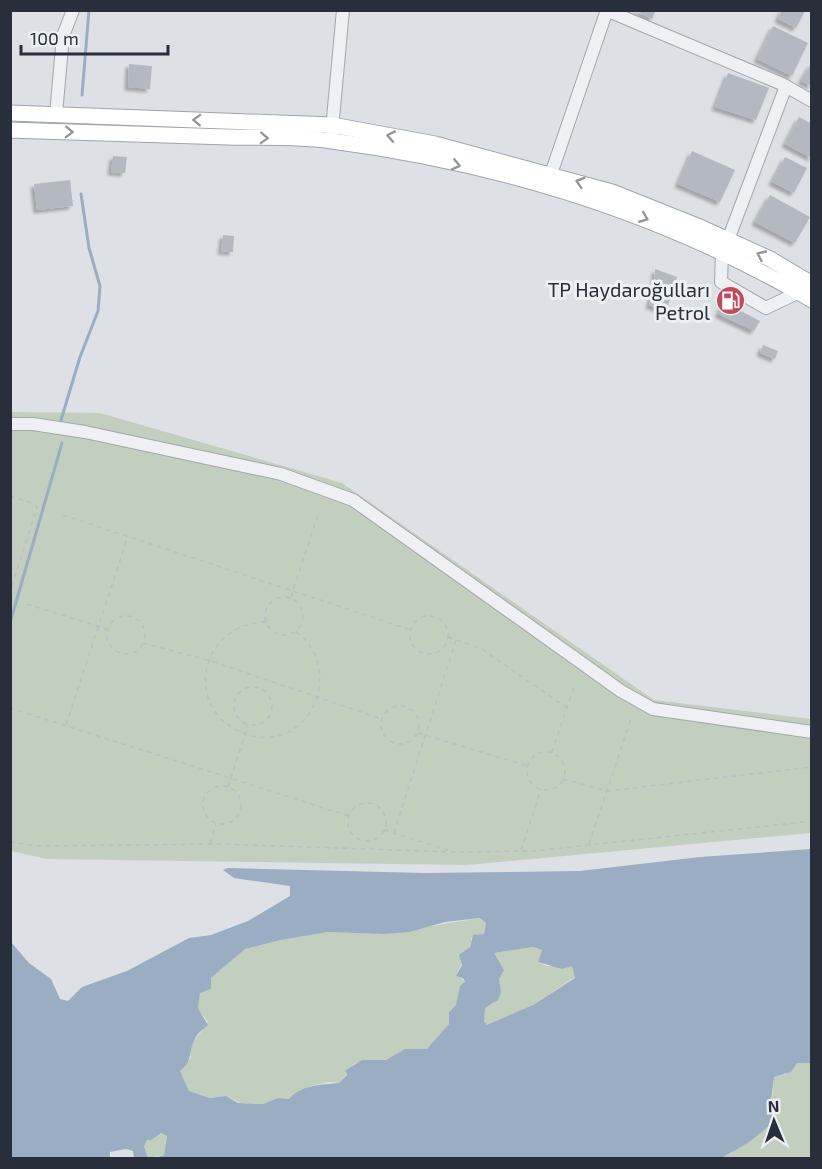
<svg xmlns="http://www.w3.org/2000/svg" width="822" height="1169" viewBox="0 0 822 1169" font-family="'Exo 2',sans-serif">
	<defs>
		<filter id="shadow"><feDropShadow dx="-3.5" dy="3.5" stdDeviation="1.5" flood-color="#0004"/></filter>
	</defs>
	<rect width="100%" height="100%" fill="#dde0e5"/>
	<g fill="#c2cebe">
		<path d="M11,412L100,413L342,483L654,700L811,719V833L467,865L47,859L11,851Z"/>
		<path d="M480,918L486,923L484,934L471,938V943L457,973L465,982L456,1005L449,1012V1024L427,1049H411L392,1059L355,1063L347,1070V1074L339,1083L328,1082L308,1087L289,1099L278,1098L269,1104L241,1103L226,1096L210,1098L189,1091L180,1071L191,1058C187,1041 202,1035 208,1022L198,1008L200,993L211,989V978L245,949L281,940L328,932L383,934Z"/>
		<path d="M533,947L542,950L538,962L546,966H572L575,977L533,1005L487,1026L484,1020L485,1008L494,1003L501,992L494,953Z"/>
		<path d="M797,1063H811V1158H722L732,1153L771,1113L774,1077L785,1075Z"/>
		<path d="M161,1133L167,1136L164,1155L148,1158L144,1146L147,1140Z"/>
	</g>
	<path fill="#9aadc3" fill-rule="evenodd" d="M811,849V1063H797L791,1072L774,1077L770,1108L775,1121L749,1142L722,1158H155L164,1155L167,1136L161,1133L151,1140H147L144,1146L148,1158H134L133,1151L126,1149L110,1152V1158H11V942L29,963L51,979L60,999L68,1001L82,987L127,971L189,938L211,935L248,921L290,896V886L234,878L223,870L228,868L424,873L580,871L700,857ZM480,918L486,923L484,934L473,935L470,947L459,955L462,965L456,976L463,978L465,982L460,986L456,1005L449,1012V1024L427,1049H405L386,1060H362L346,1070L347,1075L339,1083C321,1085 303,1084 289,1099L278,1098L263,1104L238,1103L226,1096L210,1098L189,1091L180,1071C194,1060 187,1054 195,1039C197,1033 204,1029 208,1025L198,1008L200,993L211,989V978L245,949L281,940L328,932L383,934L409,932L445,922ZM533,947L542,950L538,962L562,969L572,966L575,978L533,1005L487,1025L484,1021L485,1008L498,1000L501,992L499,979L504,970L494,953Z"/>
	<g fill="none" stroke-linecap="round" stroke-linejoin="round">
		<g stroke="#9aadc3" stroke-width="3">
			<path d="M82,95L89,10"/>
			<path d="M61,420L80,357L98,311L100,286L89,248L81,194"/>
			<path d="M10,623L62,443"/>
		</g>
	</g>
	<g fill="#b4b9c1" filter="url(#shadow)">
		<path d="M635,10H656L652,19Z"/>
		<path d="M782,10H803L805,11L796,28L778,19Z"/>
		<path d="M773,26L808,43L792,76L757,59Z"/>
		<path d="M812,62V86L801,81Z"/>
		<path d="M129,64L152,66L150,89L128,87Z"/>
		<path d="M728,73L769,88L756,120L715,107Z"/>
		<path d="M799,117L812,124V158L785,144Z"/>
		<path d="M692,151L735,170L720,202L678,184Z"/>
		<path d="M113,156L127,157L125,173L111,172Z"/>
		<path d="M785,157L807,168L794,193L772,182Z"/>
		<path d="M70,180L73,206L37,210L34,184Z"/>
		<path d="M770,195L810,217L795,243L755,222Z"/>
		<path d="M223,235L234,236L233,252L221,251Z"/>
		<path d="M655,269L677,277L666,312L649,305L654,287Z"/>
		<path d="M729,292L740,297L735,308L760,321L754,331L718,314Z"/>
		<path d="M763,345L778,351L775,359L760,353Z"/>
	</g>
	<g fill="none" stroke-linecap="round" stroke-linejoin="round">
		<defs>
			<g id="minor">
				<path d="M606,10L782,84L812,101"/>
				<path d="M56,114L63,36L73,10"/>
				<path d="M331,140L343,10"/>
				<path d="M551,174L607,10"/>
				<path d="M728,240L786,86"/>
				<path d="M722,252L721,282L766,308L799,292"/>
				<path d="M10,424H33L85,432L281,474L353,500L621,691L653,709L812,732"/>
			</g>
			<g id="major">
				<path d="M10,113L332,125L435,144L612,192L702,228L770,259L812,284"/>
				<path d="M10,130C83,132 156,135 228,137C262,138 299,136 332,141C500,163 665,214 812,300"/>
			</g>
		</defs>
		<use href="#minor" stroke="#a3a7ae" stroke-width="14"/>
		<use href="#major" stroke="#9da4b0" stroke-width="17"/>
		<g stroke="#bbbec4" stroke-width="1.5" stroke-dasharray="4.5 4.5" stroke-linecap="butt">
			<path d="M10,496L35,504L37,508L10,591"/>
			<path d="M63,515L411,630"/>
			<path d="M291,597L318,514"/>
			<circle cx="284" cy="616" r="19"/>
			<path d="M27,604L107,629"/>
			<circle cx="126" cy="635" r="19"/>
			<circle cx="429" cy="635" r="19"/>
			<path d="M266,622C196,624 182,715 249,735C310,753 347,668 295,631"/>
			<path d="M448,637L482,649L567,708"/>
			<path d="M143,643L208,660L382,719"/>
			<circle cx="253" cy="706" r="19"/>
			<circle cx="400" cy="725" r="19"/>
			<path d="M10,708L349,816"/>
			<path d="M66,725L128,536"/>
			<path d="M418,733L528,766"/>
			<path d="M552,752L575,684"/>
			<circle cx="546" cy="771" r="19"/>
			<path d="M563,779L607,791L812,767"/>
			<circle cx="222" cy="805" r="19"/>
			<path d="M228,787L248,725"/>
			<circle cx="367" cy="822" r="19"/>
			<path d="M384,830L451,851"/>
			<path d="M394,833L456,640"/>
			<path d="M10,842L40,846L220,844L455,852L534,851L812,821"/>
			<path d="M210,843L216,825"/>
			<path d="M589,844L631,719"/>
			<path d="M521,850L541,789"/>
		</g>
		<use href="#minor" stroke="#eff0f4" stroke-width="12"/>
		<use href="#major" stroke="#fff" stroke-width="15"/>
	</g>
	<defs><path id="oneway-chevron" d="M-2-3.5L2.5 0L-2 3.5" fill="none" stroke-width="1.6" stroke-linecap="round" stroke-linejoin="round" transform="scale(1.5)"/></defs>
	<g stroke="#94969c">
		<use href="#oneway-chevron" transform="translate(197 120) rotate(-178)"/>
		<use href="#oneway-chevron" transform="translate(69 132) rotate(2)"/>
		<use href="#oneway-chevron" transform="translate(391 136) rotate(-169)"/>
		<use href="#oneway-chevron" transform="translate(264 138) rotate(2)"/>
		<use href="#oneway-chevron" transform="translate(456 165) rotate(13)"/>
		<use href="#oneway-chevron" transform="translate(580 182) rotate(-163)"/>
		<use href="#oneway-chevron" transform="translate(644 218) rotate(22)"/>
		<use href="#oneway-chevron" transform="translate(761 255) rotate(-155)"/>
	</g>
	<defs>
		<symbol id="fuel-disc" viewBox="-11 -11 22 22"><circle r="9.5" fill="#c14b5a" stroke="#eceff3"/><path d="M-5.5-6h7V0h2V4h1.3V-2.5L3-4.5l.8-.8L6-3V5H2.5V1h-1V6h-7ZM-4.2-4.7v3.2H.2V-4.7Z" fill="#fff"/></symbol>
	</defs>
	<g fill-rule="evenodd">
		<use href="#fuel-disc" x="714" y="284" width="33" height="33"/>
	</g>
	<g text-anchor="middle" stroke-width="6" stroke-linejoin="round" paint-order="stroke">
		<g font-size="20" fill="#282e3a" stroke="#eceff3" text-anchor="end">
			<text x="710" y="297">TP Haydaroğulları<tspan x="710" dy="23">Petrol</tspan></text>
		</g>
	</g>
	<rect width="822" height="1169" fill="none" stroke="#282e3a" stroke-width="24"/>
	<g transform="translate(774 1121) rotate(358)" stroke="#eceff3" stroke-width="4.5" paint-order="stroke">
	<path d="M0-4.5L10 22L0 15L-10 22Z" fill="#282e3a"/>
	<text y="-9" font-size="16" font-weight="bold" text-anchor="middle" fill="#282e3a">N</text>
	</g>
	<path d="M21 45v9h147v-9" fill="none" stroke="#282e3a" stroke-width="3"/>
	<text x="30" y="45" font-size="18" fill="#282e3a" stroke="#eceff3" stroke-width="4.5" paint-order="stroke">100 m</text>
</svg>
